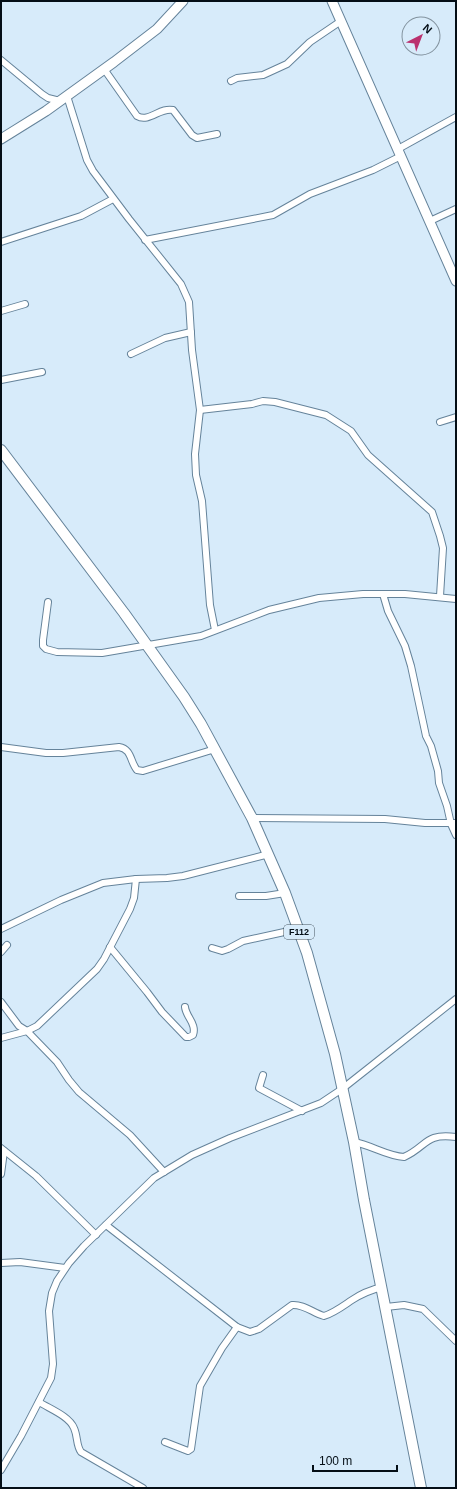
<svg xmlns="http://www.w3.org/2000/svg" width="457" height="1489" viewBox="0 0 457 1489" font-family="Arial,sans-serif">
	<rect width="100%" height="100%" fill="#d7ebfa"/>
	<g fill="none" stroke-linecap="round" stroke-linejoin="round">
		<defs>
			<g id="street">
				<path d="M1,60L42,94L48,98L60,101"/>
				<path d="M104,69L137,116C149,123 160,107 173,110L192,135L197,138L217,134"/>
				<path d="M231,81L237,78L263,75L287,64L310,42L341,21"/>
				<path d="M67,96L87,160L93,171L129,219L181,284L189,302L192,350L200,410L195,454L196,475L202,501L210,605L215,630"/>
				<path d="M398,149L456,117"/>
				<path d="M430,221L456,209"/>
				<path d="M145,240L273,215L310,194L373,170L401,156"/>
				<path d="M1,242L81,216L113,199"/>
				<path d="M1,311L25,304"/>
				<path d="M131,354L165,338L191,332"/>
				<path d="M1,380L42,372"/>
				<path d="M200,410L252,404L263,401L275,402L326,415L351,431L368,455L432,512L440,536L443,548L440,596"/>
				<path d="M440,422L456,417"/>
				<path d="M383,594L388,611L405,646L411,666L426,736L431,746L438,771L439,783L447,806L451,824L456,835"/>
				<path d="M48,602L43,640V646L46,649L57,652L102,653L201,636L269,610L319,598L363,594H405L456,599"/>
				<path d="M1,747L46,753H63L119,747C132,749 130,762 137,770L143,771L215,749"/>
				<path d="M252,818L385,819L425,823H456"/>
				<path d="M239,896H266L285,893"/>
				<path d="M1,929L61,900L103,883L136,879L167,878L183,876L269,854"/>
				<path d="M110,947L147,992L162,1012L186,1037H189L193,1035C197,1024 186,1017 185,1007"/>
				<path d="M212,948L222,951L228,949L243,941L298,929"/>
				<path d="M1,952L7,945"/>
				<path d="M1,1002L19,1026L27,1031L57,1062L69,1080L79,1092L130,1135L164,1172"/>
				<path d="M1,1038L27,1031L37,1026L97,969L104,959L130,909L134,898L136,879"/>
				<path d="M263,1075L259,1088L302,1111"/>
				<path d="M354,1142C371,1145 387,1156 404,1157C428,1146 424,1133 456,1137"/>
				<path d="M1,1148L36,1176L96,1235"/>
				<path d="M1,1174L4,1151"/>
				<path d="M106,1225L237,1327L250,1332L259,1329L292,1305C304,1304 313,1313 324,1316C334,1313 343,1306 352,1300C361,1294 370,1290 382,1287"/>
				<path d="M1,1263L20,1262L65,1268"/>
				<path d="M386,1307L404,1305L423,1309L456,1341"/>
				<path d="M39,1402C50,1409 69,1416 74,1428C78,1437 76,1445 81,1452L143,1488"/>
				<path d="M165,1442L188,1451L191,1449L200,1386L222,1348L237,1327"/>
				<path d="M1,1470L21,1436L51,1378L53,1364L49,1311L52,1293L57,1281L69,1263L84,1246L154,1178L192,1155L230,1138L321,1103L342,1089L456,999"/>
			</g>
			<g id="secondary">
				<path d="M332,1L456,281"/>
				<path d="M1,139L46,111L114,62L157,29L183,1"/>
			</g>
			<path id="primary" d="M1,450L124,613L184,697L201,724L252,818L285,893L307,953L335,1054L354,1142L364,1200L421,1488"/>
		</defs>
		<use href="#street" stroke="#65839a" stroke-width="8"/>
		<use href="#secondary" stroke="#65839a" stroke-width="11"/>
		<use href="#primary" stroke="#65839a" stroke-width="12"/>
		<use href="#street" stroke="#fff" stroke-width="6"/>
		<use href="#secondary" stroke="#fff" stroke-width="9"/>
		<use href="#primary" stroke="#fff" stroke-width="10"/>
	</g>
	<g text-anchor="middle" stroke-width="4" stroke-linejoin="round" paint-order="stroke">
		<rect fill="#d7ebfa" stroke="#43505a" stroke-width="1" x="284" y="925" width="30" height="14" rx="3"/>
		<g font-size="9" font-weight="bold" fill="#040e16">
			<text x="299" y="935">F112</text>
		</g>
	</g>
	<rect width="457" height="1489" fill="none" stroke="#040e16" stroke-width="4"/>
	<g transform="translate(421 36) rotate(42)"><circle r="19" fill="#d7ebfa" stroke="#83939f"/>
	<path d="M0-3L7 15L0 10L-7 15Z" fill="#ba316e"/>
	<text y="-6" font-size="11" font-weight="bold" text-anchor="middle" fill="#040e16">N</text>
	</g>
	<path d="M313 1465v6h84v-6" fill="none" stroke="#040e16" stroke-width="2"/>
	<text x="319" y="1465" font-size="12" fill="#040e16" stroke="#d7ebfa" stroke-width="3" paint-order="stroke">100 m</text>
</svg>
